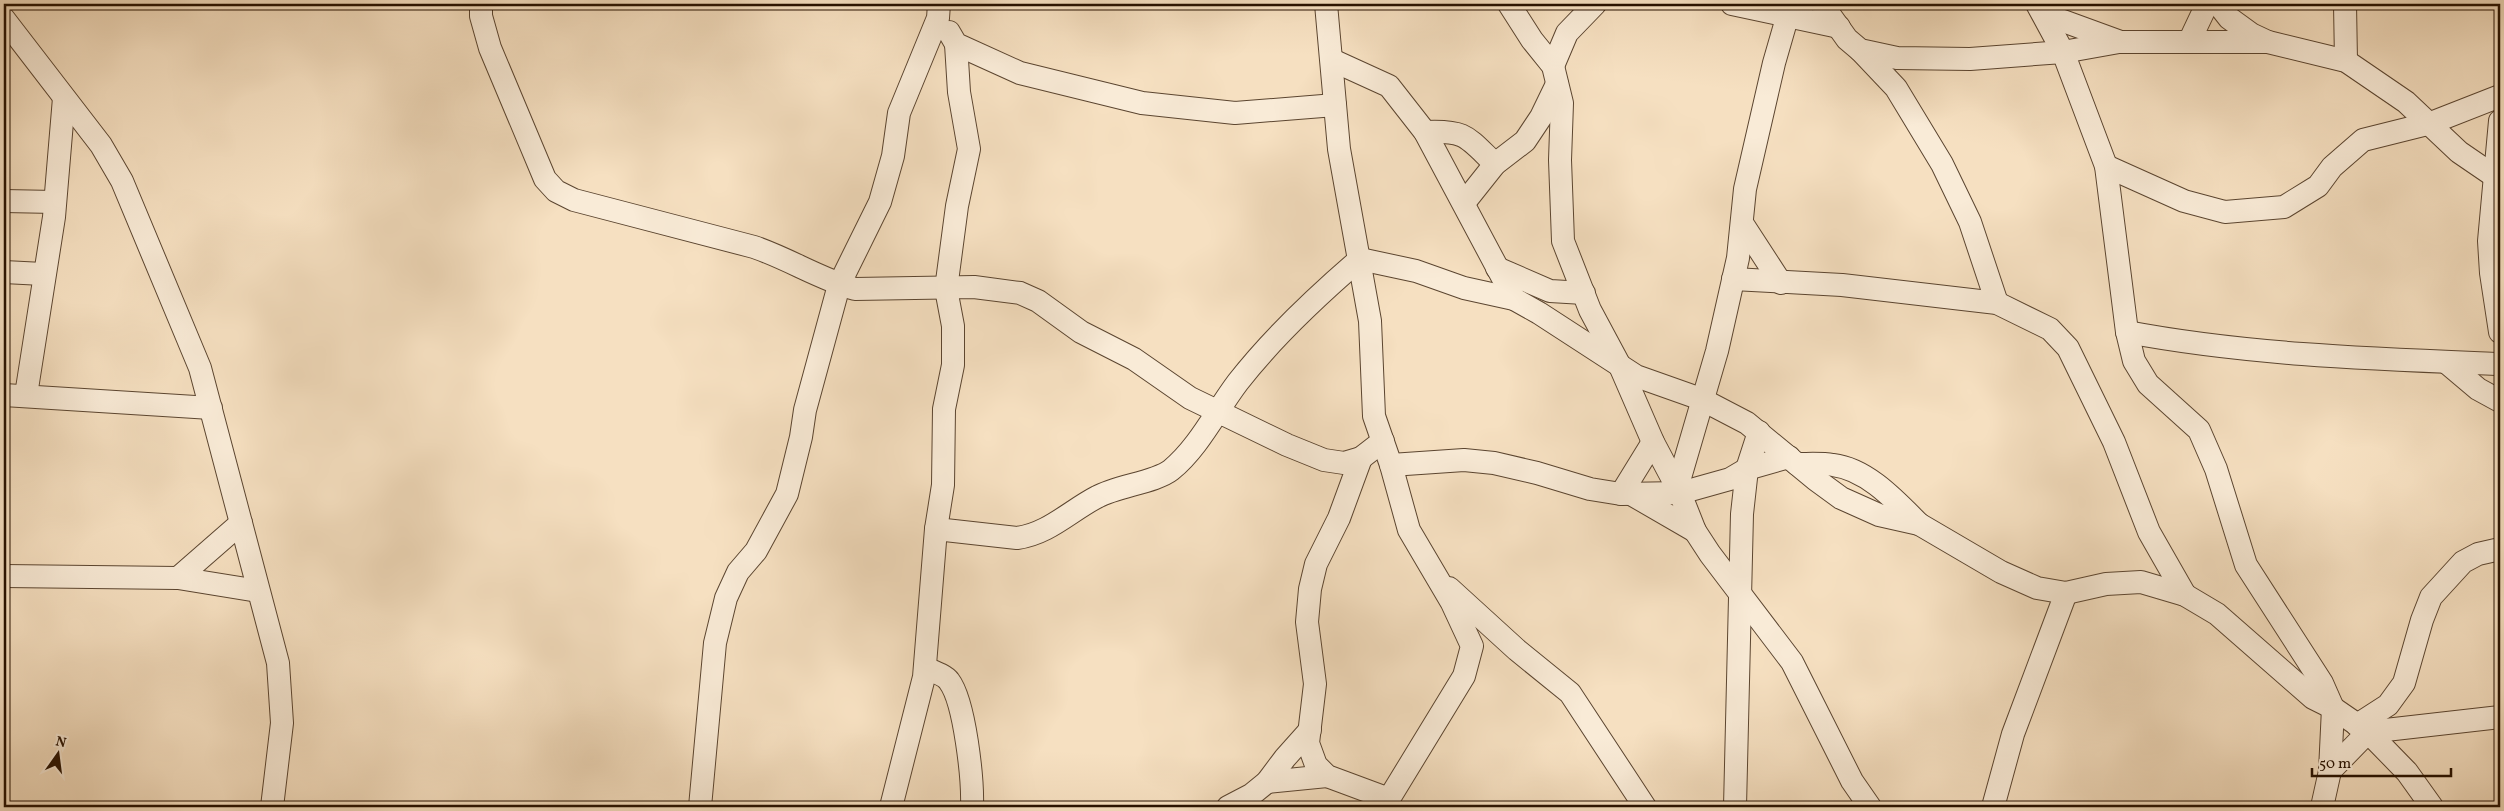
<svg xmlns="http://www.w3.org/2000/svg" width="2504" height="811" viewBox="0 0 2504 811" font-family="Vollkorn,serif">
	<rect width="100%" height="100%" fill="#f6e0c1"/>
	<filter id="stains"><feTurbulence type="fractalNoise" baseFrequency=".004" numOctaves="4"/><feColorMatrix values="0 0 0 0 .2 0 0 0 0 .09 0 0 0 0 .02 0 0 0 .5 -.17"/></filter>
	<radialGradient id="worn" r=".72"><stop offset=".6" stop-color="#630" stop-opacity="0"/><stop offset="1" stop-color="#630" stop-opacity=".3"/></radialGradient>
	<g fill="none" stroke-linecap="round" stroke-linejoin="round">
		<defs>
			<g id="street">
				<path d="M481,4V16L490,48L545,179L556,191L574,200L754,247C789,259 820,279 855,289L974,287L1020,293L1038,301L1081,332L1134,359L1190,398L1287,445L1324,460L1344,463L1361,458L1383,441"/>
				<path d="M1326,4L1339,149L1370,321L1374,416L1391,465L1409,530L1452,603L1472,646L1464,676L1384,807"/>
				<path d="M1509,4L1532,40L1553,66L1562,103L1560,160L1563,241L1590,310L1620,366L1653,442L1680,493L1695,531L1710,554L1792,662L1852,781L1870,807"/>
				<path d="M1732,4L1839,27"/>
				<path d="M1822,4L1847,39L1860,50L1897,58L1970,59L2063,52L2119,42H2268"/>
				<path d="M2037,4L2063,52L2106,166L2127,332L2134,361L2148,384L2199,430L2216,469L2246,565L2322,683L2333,708L2330,771L2322,807"/>
				<path d="M2218,4L2229,18L2251,34L2268,42L2346,61L2406,102L2459,152L2500,180"/>
				<path d="M2345,4L2346,61"/>
				<path d="M2044,14L2118,41"/>
				<path d="M4,19L101,145L122,181L200,368L278,663L282,723L272,807"/>
				<path d="M949,32L956,44L1020,73L1142,103L1235,113L1335,105"/>
				<path d="M2190,40L2207,4"/>
				<path d="M1860,50L1896,88L1942,164L1970,222L1997,303"/>
				<path d="M1332,60L1389,86L1425,132L1514,299"/>
				<path d="M1553,66L1567,33L1595,4"/>
				<path d="M2500,121L2489,241L2491,273L2500,332"/>
				<path d="M1425,132C1466,130 1467,137 1495,164"/>
				<path d="M2106,166L2184,201L2225,212L2284,207L2318,186L2332,167L2363,140L2431,123L2500,96"/>
				<path d="M4,201L55,202"/>
				<path d="M1464,203L1495,164L1525,141L1541,117L1557,84"/>
				<path d="M1742,223L1781,283"/>
				<path d="M1497,268L1550,291L1584,293"/>
				<path d="M4,272L43,274"/>
				<path d="M1733,279L1842,285L1997,303L2050,329L2068,348L2114,442L2149,532L2185,595"/>
				<path d="M2127,332C2249,355 2376,359 2500,364"/>
				<path d="M2446,362L2478,389L2500,401"/>
				<path d="M4,395L211,408"/>
				<path d="M26,395L54,217L64,98"/>
				<path d="M1361,458L1339,518L1316,564L1310,589L1307,622L1315,684L1308,743L1316,765L1327,776L1389,799"/>
				<path d="M1797,464C1809,464 1821,463 1833,465C1867,469 1896,501 1919,524"/>
				<path d="M1391,465L1464,460L1494,463L1537,473L1590,489L1621,494L1680,493L1730,479L1747,469L1789,457"/>
				<path d="M1677,488L1717,351L1738,258L1745,189L1774,63L1791,4"/>
				<path d="M1621,494L1653,442"/>
				<path d="M1631,494L1695,531"/>
				<path d="M936,529L1017,538C1048,534 1070,511 1097,497C1117,486 1156,482 1171,470C1199,447 1216,411 1238,382C1273,337 1317,296 1360,259L1416,271L1464,288L1514,299L1539,313L1636,376L1701,399L1747,423L1815,479L1841,498L1879,515L1919,524L2001,572L2037,588L2066,593L2106,584L2141,582L2185,595L2217,614L2313,698L2333,708L2368,732L2407,772L2432,807"/>
				<path d="M4,576L178,578L258,591"/>
				<path d="M178,578L241,523"/>
				<path d="M1449,588L1517,650L1570,693L1645,807"/>
				<path d="M925,668C932,671 945,675 949,681C965,702 973,780 972,807"/>
				<path d="M2357,725L2388,705L2404,683L2422,620L2431,597L2463,562L2478,554L2500,549"/>
				<path d="M2330,771L2368,732L2500,717"/>
				<path d="M1267,782L1327,776"/>
				<path d="M700,807L715,643L726,598L738,572L756,551L787,494L801,437L805,410L839,285L880,202L893,156L899,113L938,18L939,4"/>
				<path d="M891,807L924,677L936,529L943,485L944,409L953,365V326L946,289L957,206L969,149L959,92L956,44"/>
				<path d="M1228,807L1251,795L1267,782L1285,758L1310,730"/>
				<path d="M1735,807L1742,514L1747,469L1759,432"/>
				<path d="M1993,807L2013,734L2066,593"/>
			</g>
		</defs>
		<use href="#street" stroke="#5b4530" stroke-width="24"/>
		<use href="#street" stroke="#f9ebd7" stroke-width="22"/>
	</g>
	<rect width="2504" height="811" fill="none" stroke="#f6e0c1" stroke-width="20"/>
	<rect x="5" y="5" width="2494" height="801" fill="none" stroke="#271100" stroke-width="2.5"/>
	<rect x="10" y="10" width="2484" height="791" fill="none" stroke="#271100"/>
	<g transform="translate(58 754) rotate(14)" stroke="#f9ebd7" stroke-width="4" paint-order="stroke">
	<path d="M0-4L9 19L0 12L-9 19Z" fill="#271100"/>
	<text y="-8" font-size="14" font-weight="bold" text-anchor="middle" fill="#271100">N</text>
	</g>
	<path d="M2312 768v8h139v-8" fill="none" stroke="#271100" stroke-width="2.5"/>
	<text x="2319" y="768" font-size="15" fill="#271100" stroke="#f9ebd7" stroke-width="4" paint-order="stroke">50 m</text>
	<rect width="100%" height="100%" filter="url(#stains)"/>
	<rect width="100%" height="100%" fill="url(#worn)"/>
</svg>
